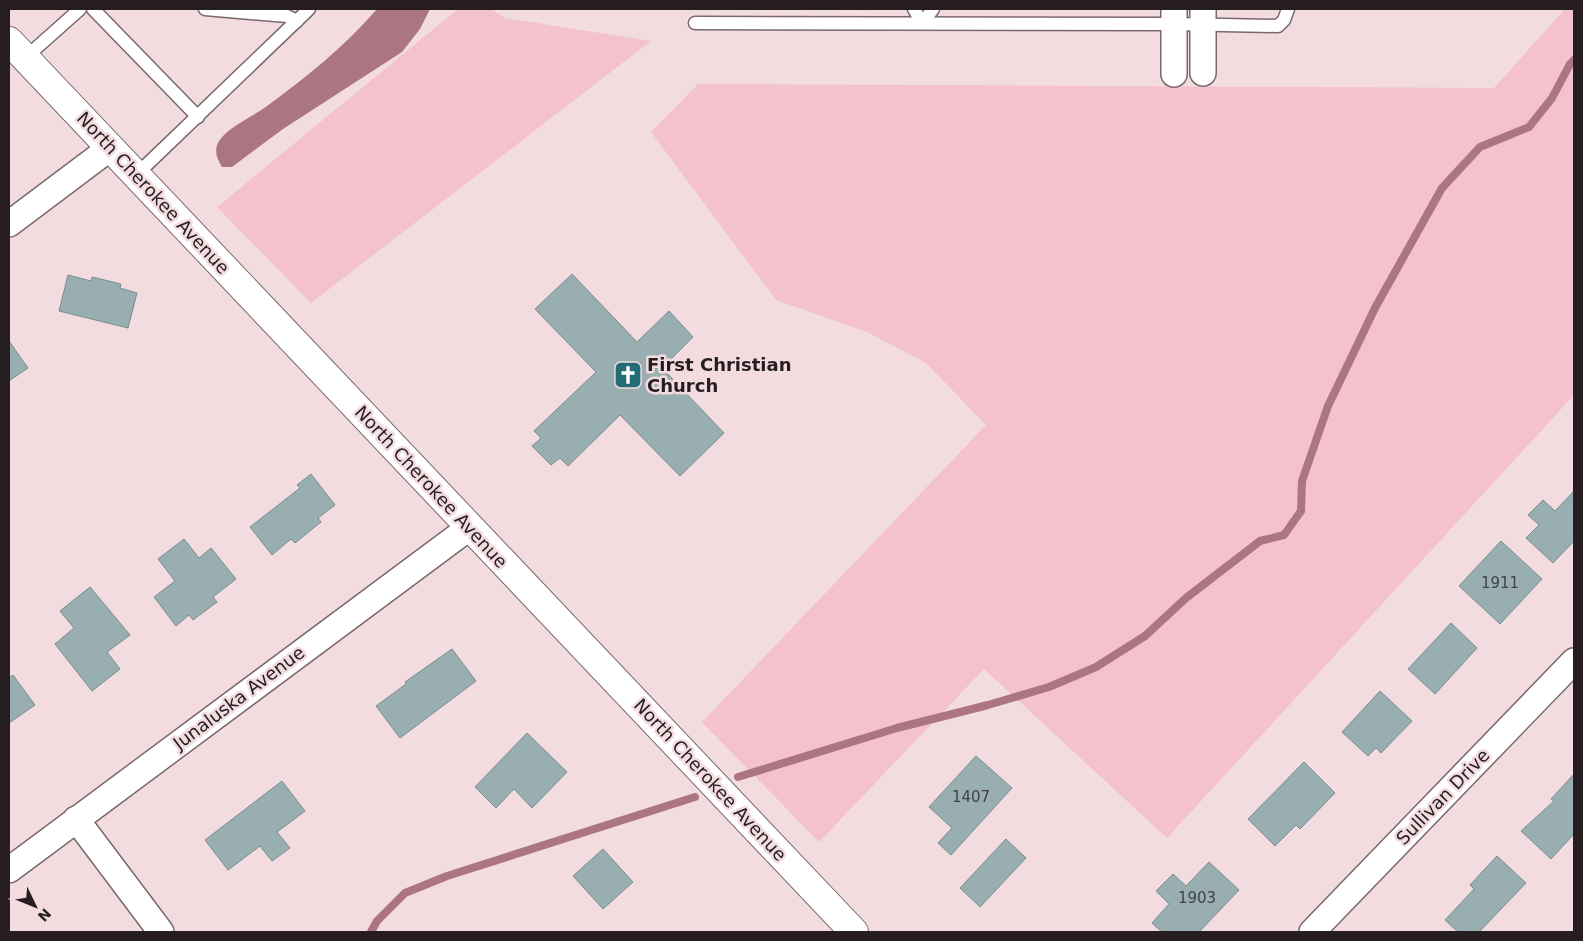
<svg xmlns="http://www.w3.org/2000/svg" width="1583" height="941" viewBox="0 0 1583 941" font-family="'DejaVu Sans',sans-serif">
	<rect width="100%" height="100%" fill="#f2dce0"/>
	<g fill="#f4c2cc">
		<path d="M458,9H491L505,18L651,41L311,303L217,207Z"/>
		<path d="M1565,9H1574V395L1167,838L984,669L819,842L702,722L986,425L926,363L867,332L776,300L651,132L698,84L1494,88Z"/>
	</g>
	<path fill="#ac7582" d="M377,9H430L420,29L402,52L283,129L232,167H222C215,156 213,147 223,136C232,126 255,115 267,106C307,77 345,46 377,9Z"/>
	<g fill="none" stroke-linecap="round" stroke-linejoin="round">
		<g stroke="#ac7582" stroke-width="8">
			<path d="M738,777L897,728L988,705L1049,687L1096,667L1145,636L1186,598L1260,541L1284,535L1301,511L1302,481L1328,406L1375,308L1442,188L1480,147L1529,127L1552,98L1570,64L1574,60"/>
			<path d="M371,932L377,921L405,893L447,876L695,797"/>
		</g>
	</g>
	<g fill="#98aeb1" stroke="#778d8f">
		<path d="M572,274L637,342L669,311L693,337L662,368L724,433L680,476L620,415L568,466L560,458L551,465L532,446L541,438L534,431L596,372L535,309Z"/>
		<path d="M68,275L91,281L92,277L121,284L120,288L137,293L128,328L59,311Z"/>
		<path d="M9,341L28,368L9,381Z"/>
		<path d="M311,474L335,505L318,518L321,522L295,543L291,539L272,555L250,527L300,488L297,485Z"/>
		<path d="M1574,491V541L1553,563L1526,538L1539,525L1528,515L1543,500L1555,511Z"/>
		<path d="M184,539L199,558L211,548L236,579L213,597L217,602L193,620L189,615L176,626L154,597L175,581L158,559Z"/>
		<path d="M1501,541L1542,579L1500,624L1459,586Z"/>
		<path d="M90,587L130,635L107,652L120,669L92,691L55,644L74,628L60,611Z"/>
		<path d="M1451,623L1477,648L1435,694L1408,669Z"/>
		<path d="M452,649L476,681L400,738L376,706L406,684L405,682Z"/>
		<path d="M13,675L35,705L9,723V678Z"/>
		<path d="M1380,691L1412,721L1381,753L1376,748L1368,756L1342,732Z"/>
		<path d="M527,733L567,772L532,808L514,789L496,808L475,787Z"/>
		<path d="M976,756L1012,788L951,855L938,843L952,828L929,807Z"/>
		<path d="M1304,762L1335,793L1300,829L1296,825L1275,846L1248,819Z"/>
		<path d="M1574,774V834L1551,859L1521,831L1554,801L1551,799Z"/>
		<path d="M282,781L305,811L277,832L290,848L272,861L260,846L228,870L205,840Z"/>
		<path d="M1006,839L1026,858L980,907L960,888Z"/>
		<path d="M603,849L633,882L603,909L573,876Z"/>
		<path d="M1497,856L1526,883L1479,932H1458L1445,920L1474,889L1470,885Z"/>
		<path d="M1209,862L1239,890L1199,932H1162L1152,923L1169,904L1156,891L1173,874L1186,886Z"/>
	</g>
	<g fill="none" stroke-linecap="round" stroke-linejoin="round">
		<defs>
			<g id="service">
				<path d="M93,9L198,117"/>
				<path d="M205,9L287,16L297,21"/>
				<path d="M914,9L922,23L933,9"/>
				<path d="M695,23L1174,24L1278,26L1284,20L1288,9"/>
				<path d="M25,58L80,9"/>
				<path d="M136,175L309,9"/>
			</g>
			<g id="minor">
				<path d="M1174,9V74"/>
				<path d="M1203,9V73"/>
				<path d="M9,224L110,148"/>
				<path d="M76,819L161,932"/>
				<path d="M9,870L470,527"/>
				<path d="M1312,932L1574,661"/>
			</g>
			<path id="tertiary" d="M9,41L854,932"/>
		</defs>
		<use href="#service" stroke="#7b686c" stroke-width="15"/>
		<use href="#minor" stroke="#7b686c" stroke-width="28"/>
		<use href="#tertiary" stroke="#7b686c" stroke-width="30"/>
		<use href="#service" stroke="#fff" stroke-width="12"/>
		<use href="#minor" stroke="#fff" stroke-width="25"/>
		<use href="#tertiary" stroke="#fff" stroke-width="28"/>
	</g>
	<defs>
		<symbol id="church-square" viewBox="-11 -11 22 22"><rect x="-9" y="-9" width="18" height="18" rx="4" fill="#236e75" stroke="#f2dce0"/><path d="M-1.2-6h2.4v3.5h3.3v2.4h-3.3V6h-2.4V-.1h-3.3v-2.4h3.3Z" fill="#fff"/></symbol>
	</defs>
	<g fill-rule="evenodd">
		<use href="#church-square" x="612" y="359" width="32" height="32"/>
	</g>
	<g text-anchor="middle" stroke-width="5" stroke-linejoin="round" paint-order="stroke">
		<g font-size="15" fill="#424144">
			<text x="1500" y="588">1911</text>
			<text x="971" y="802">1407</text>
			<text x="1197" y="903">1903</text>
		</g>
		<g font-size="18" fill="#251d1f" stroke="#f2dce0">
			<text transform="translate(153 193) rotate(47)" y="6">North Cherokee Avenue</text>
			<text transform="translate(431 487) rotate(47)" y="6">North Cherokee Avenue</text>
			<text transform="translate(239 698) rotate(-37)" y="6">Junaluska Avenue</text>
			<text transform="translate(710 780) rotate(47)" y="6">North Cherokee Avenue</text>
			<text transform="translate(1443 797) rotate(-46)" y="6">Sullivan Drive</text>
		</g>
		<g font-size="18" font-weight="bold" fill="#251d1f" stroke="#f2dce0" text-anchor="start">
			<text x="647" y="371">First Christian<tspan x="647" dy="21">Church</tspan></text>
		</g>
	</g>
	<rect width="1583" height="941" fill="none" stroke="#251d1f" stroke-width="20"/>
	<g transform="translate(35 906) rotate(133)" stroke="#f2dce0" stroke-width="4" paint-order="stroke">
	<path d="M0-4L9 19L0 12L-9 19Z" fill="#251d1f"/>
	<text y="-8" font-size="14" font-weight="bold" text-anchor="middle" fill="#251d1f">N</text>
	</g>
</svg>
